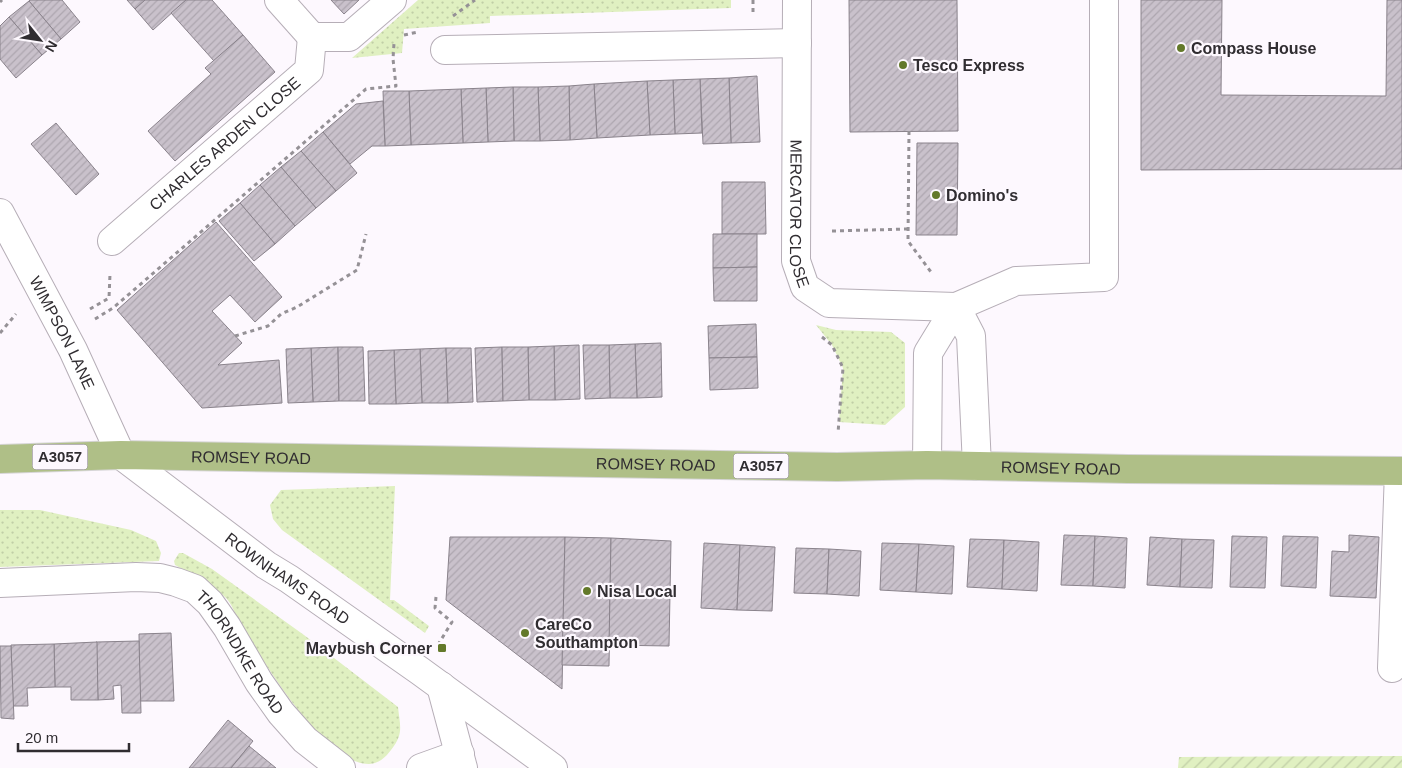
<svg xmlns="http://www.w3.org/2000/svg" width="1402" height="768" viewBox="0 0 1402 768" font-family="Arial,sans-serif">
	<defs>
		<pattern id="grass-dots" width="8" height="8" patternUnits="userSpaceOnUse" patternTransform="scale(1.25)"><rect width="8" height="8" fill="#e0f0c1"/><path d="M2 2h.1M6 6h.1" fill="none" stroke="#c0cea6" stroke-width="1.8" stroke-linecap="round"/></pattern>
		<pattern id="garden-furrows" width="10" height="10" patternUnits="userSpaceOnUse" patternTransform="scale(1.25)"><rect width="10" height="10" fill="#e0f0c1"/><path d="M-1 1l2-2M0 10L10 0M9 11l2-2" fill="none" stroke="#c0cea6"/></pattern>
		<pattern id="building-hatch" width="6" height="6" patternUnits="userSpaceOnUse" patternTransform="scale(1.25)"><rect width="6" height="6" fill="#c9c1cb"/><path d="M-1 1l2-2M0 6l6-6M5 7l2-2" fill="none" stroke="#ada6af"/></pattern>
	</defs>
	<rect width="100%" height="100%" fill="#fdf8fe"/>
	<g fill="url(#grass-dots)">
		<path d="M418,0H731V8L490,16V23L404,29L402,53L352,58Z"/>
		<path d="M816,325L836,330L891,332L905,343V407L885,425L839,422L843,368L832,345Z"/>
		<path d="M395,486L390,600H394L429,626L425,633L282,530L273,519L270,505L281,490Z"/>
		<path d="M0,510H40L131,530L156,541L161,553L159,561L0,567Z"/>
		<path d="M179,553H183L212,569L304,635L398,707C400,726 404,734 391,750C386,757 378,764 369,764C324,765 261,657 239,622C235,614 232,604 226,598C212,584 193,574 175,565L174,561Z"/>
	</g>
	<path fill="url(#garden-furrows)" d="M1402,756V768H1178L1179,757Z"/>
	<g fill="url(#building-hatch)" stroke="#8a838c">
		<path d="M30,0H62L80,22L61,39L29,1Z"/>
		<path d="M127,0H145L135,9Z"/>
		<path d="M145,0H186L153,30L135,9Z"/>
		<path d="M186,0H212L243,35L214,61L171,13Z"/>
		<path d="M331,0H359L344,14Z"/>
		<path d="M849,0H957L958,131L850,132Z"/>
		<path d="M1141,0H1222L1221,95L1386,96L1387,0H1402V169L1141,170Z"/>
		<path d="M29,1L61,39L42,55L9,17Z"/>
		<path d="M9,17L42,55L16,78L0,59V26Z"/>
		<path d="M243,35L275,72L175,161L148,131L211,74L205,68Z"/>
		<path d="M757,76L760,142L731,143L729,78Z"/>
		<path d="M729,78L731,143L703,144L700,79Z"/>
		<path d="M700,79L702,133L675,134L673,80Z"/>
		<path d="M673,80L675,134L650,135L647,81Z"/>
		<path d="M647,81L650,135L597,138L594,84Z"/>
		<path d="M594,84L597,138L570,140L569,86Z"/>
		<path d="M569,86L570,140L540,141L538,87Z"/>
		<path d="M513,87H538L540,141H514Z"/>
		<path d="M513,87L514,141L488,142L486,88Z"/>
		<path d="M486,88L488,142L463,143L461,89Z"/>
		<path d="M461,89L463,143L411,145L409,91Z"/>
		<path d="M383,91H409L411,145L385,146Z"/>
		<path d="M383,101L385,146H372L350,164L323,132L356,104Z"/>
		<path d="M56,123L99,174L76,195L31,144Z"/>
		<path d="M323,132L357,173L336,191L301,151Z"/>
		<path d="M917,143H958L957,235H916Z"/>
		<path d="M301,151L336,191L316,208L281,167Z"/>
		<path d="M281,167L316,208L295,226L260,185Z"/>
		<path d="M722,182H765L766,234H722Z"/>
		<path d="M260,185L295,226L275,244L240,203Z"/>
		<path d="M240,203L275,244L254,261L219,221Z"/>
		<path d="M216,222L282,297L255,322L230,295L212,311L242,343L218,365L279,360L282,403L202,408L117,310Z"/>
		<path d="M713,234H757V267L713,268Z"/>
		<path d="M757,267V301H714L713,268Z"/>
		<path d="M756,324L757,357L709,358L708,326Z"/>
		<path d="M661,343L662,397L637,398L635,344Z"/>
		<path d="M635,344L637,398H610L609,345Z"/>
		<path d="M579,345L580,399L555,400L554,346Z"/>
		<path d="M583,345H609L610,398L585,399Z"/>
		<path d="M554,346L555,400H529L528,347Z"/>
		<path d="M338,347L339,401L313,402L311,348Z"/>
		<path d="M338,347H363L365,401H339Z"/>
		<path d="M502,347L503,401L477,402L475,348Z"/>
		<path d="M502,347H528L529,400L503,401Z"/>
		<path d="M311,348L313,402L288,403L286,349Z"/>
		<path d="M446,348L448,403H422L420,349Z"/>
		<path d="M446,348H471L473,402L448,403Z"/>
		<path d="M420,349L422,403L396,404L394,350Z"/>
		<path d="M394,350L396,404H369L368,351Z"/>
		<path d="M757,357L758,388L710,390L709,358Z"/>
		<path d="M1064,535L1095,536L1093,586L1061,585Z"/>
		<path d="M1349,535L1379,537L1376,598L1330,596L1332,551L1349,552Z"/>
		<path d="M1095,536L1127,538L1125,588L1093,586Z"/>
		<path d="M1232,536L1267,537L1265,588L1230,587Z"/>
		<path d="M1283,536L1318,537L1316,588L1281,586Z"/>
		<path d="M450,537H565L562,689L446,600Z"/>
		<path d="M565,537L611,538L609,666L562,665Z"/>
		<path d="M1150,537L1182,539L1180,587L1147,585Z"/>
		<path d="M611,538L671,541L669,646L609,645Z"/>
		<path d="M970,539L1004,540L1002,589L967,587Z"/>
		<path d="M1182,539L1214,540L1212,588L1180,587Z"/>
		<path d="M1004,540L1039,542L1037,591L1002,589Z"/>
		<path d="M704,543L740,545L737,610L701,608Z"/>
		<path d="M882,543L919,544L916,592L880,590Z"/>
		<path d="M919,544L954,546L952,594L916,592Z"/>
		<path d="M740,545L775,547L772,611L737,610Z"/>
		<path d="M796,548L829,549L827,594L794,593Z"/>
		<path d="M829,549L861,551L859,596L827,594Z"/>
		<path d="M171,633L174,701H140L139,634Z"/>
		<path d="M139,641L141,713H122L121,685L113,686L114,699L98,700L96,642Z"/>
		<path d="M97,642L98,700H71V687H55L54,644Z"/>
		<path d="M54,644L55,687L27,688L28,706H13L11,645Z"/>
		<path d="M0,646H11L14,719L1,718Z"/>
		<path d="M228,720L253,741L231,768H189Z"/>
		<path d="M249,746L276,768H231Z"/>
	</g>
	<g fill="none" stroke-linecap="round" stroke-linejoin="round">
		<defs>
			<g id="minor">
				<path d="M279,0L312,37"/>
				<path id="s1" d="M797,0L796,261L805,287L829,303L956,307"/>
				<path d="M445,50L797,43"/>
				<path id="s2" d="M0,213L73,350L121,455L266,565L289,579L420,671L553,768"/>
				<path id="s3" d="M112,241L309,70L312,37H349L392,0"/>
				<path d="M956,307L971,336L977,466"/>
				<path d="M927,465L928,353L956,307L1016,281L1104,277V0"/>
				<path id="s4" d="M0,583L136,577L160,578L176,582L195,589L210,603L227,627L259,682L281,713L305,740L341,768"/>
				<path d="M1392,668L1399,471"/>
				<path d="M441,686L463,768"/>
				<path d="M421,768L460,754"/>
			</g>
			<g id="major">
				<path id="s5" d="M0,459L121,455L837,467L927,465L1128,469L1402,471"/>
			</g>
		</defs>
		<use href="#minor" stroke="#b6aeb7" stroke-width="30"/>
		<use href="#major" stroke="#d6d5d6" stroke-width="30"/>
		<g stroke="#959196" stroke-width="3" stroke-dasharray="4 4" stroke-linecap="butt">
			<path d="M753,0V12"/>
			<path d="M0,2L2,0"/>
			<path d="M453,16L475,0"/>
			<path d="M404,35L418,32"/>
			<path d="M909,131L908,241L931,272"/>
			<path d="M832,231L908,229"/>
			<path d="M90,309L109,298L110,274"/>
			<path d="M95,319L113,308L366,89L396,86L393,59L394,43"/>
			<path d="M0,333L16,314"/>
			<path d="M235,336L268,326L281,314L297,307L357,270L366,234"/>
			<path d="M822,337L832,345L843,368L838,433"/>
			<path d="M436,597L435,608L452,622L439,643"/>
		</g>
		<use href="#minor" stroke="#fff" stroke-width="28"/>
		<use href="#major" stroke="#afbf87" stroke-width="28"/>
	</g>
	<g fill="#63792a" stroke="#fdf8fe" stroke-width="2">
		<circle cx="1181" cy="48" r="5"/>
		<circle cx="903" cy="65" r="5"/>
		<circle cx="936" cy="195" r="5"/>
		<circle cx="587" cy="591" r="5"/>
		<circle cx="525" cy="633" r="5"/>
		<rect x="437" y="643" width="10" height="10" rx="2.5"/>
	</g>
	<g text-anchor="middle" stroke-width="4.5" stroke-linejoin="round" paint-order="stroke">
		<g fill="#fdf8fe" stroke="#6e6a6e" stroke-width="1">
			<rect x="32.5" y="444.5" width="55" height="25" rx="4"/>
			<rect x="733.5" y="453.5" width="55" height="25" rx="4"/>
		</g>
		<g font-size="15" font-weight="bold" fill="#302d31">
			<text x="60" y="462">A3057</text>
			<text x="761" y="471">A3057</text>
		</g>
		<g font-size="16" font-weight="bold" fill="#302d31" stroke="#fdf8fe" text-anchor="start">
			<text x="1191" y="54">Compass House</text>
			<text x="913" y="71">Tesco Express</text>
			<text x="946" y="201">Domino's</text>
			<text x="597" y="597">Nisa Local</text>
			<text x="535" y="630">CareCo<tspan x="535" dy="18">Southampton</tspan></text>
			<text x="432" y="654" text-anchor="end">Maybush Corner</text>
		</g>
		<g font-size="16" fill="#302d31" stroke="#fdf8fe">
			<text dy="6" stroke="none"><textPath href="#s3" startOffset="149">CHARLES ARDEN CLOSE</textPath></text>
			<text dy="6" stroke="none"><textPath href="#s1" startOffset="214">MERCATOR CLOSE</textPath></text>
			<text dy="6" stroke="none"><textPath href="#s2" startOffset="135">WIMPSON LANE</textPath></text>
			<text dy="6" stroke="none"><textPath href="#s5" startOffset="251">ROMSEY ROAD</textPath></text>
			<text dy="6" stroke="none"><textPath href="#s5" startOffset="656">ROMSEY ROAD</textPath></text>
			<text dy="6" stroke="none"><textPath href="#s5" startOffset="1061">ROMSEY ROAD</textPath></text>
			<text dy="6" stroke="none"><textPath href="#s2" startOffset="478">ROWNHAMS ROAD</textPath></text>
			<text dy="6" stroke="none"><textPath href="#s4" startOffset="275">THORNDIKE ROAD</textPath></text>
		</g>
	</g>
	<g transform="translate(40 40) rotate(120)" stroke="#fdf8fe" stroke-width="4" paint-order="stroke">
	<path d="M0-4L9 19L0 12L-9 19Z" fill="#302d31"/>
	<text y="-8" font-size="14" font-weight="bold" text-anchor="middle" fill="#302d31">N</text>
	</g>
	<path d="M18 743v8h111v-8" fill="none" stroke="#302d31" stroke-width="2.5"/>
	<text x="25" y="743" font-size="15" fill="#302d31" stroke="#fdf8fe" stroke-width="4" paint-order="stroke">20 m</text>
</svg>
